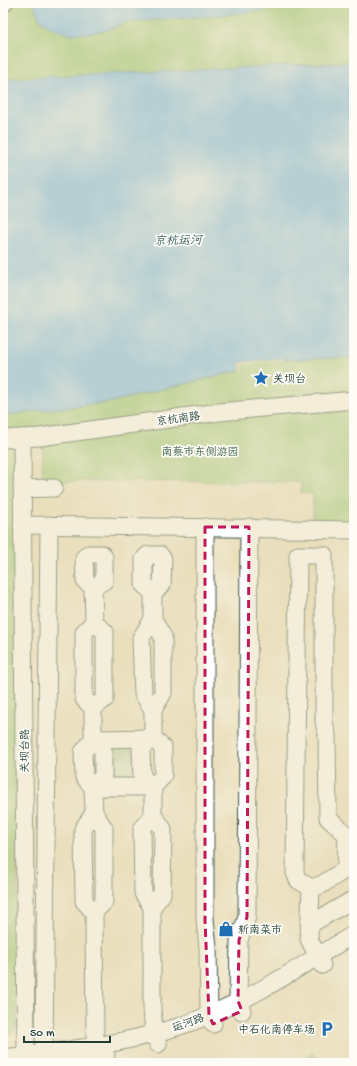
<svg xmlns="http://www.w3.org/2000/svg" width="357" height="1066" viewBox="0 0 357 1066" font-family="'Gochi Hand','LXGW WenKai TC',sans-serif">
	<rect width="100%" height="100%" fill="#fdfcf7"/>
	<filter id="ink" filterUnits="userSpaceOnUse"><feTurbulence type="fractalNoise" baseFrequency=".025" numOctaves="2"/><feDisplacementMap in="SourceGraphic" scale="8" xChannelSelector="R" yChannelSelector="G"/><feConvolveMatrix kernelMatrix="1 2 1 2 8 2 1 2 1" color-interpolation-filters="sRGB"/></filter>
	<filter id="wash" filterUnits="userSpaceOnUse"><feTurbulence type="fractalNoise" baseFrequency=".012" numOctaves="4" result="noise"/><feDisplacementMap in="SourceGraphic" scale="16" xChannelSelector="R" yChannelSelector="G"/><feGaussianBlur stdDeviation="0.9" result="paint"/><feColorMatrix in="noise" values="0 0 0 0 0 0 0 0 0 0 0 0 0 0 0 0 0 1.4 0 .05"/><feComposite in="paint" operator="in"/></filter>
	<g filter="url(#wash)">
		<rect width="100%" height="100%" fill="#eadfbc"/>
		<g fill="#9aca79" stroke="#5c8456">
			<path d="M3,3H354V68L3,79Z"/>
			<path d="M354,357V523L313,521V494L301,493V482L81,481L42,482L43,447L48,441L38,431L3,433V415L111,402L241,370L240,363L282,358V360Z"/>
			<path d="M3,443L18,447L17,1026L12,1033L3,1038Z"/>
			<path d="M312,1053L322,1063H303L302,1059Z"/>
		</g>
		<path fill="#7bae69" stroke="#4d764e" d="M114,745L131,746L133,748L136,780L111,779V751Z"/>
		<g fill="#7abdf0" stroke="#4c7d92">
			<path d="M33,3H330L212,16L126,22L108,30L88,33L68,34L50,27L39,18Z"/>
			<path d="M354,62V357L282,360V358L240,363L241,370L111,402L3,415V79Z"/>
		</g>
		<path fill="#eadfbc" d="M282,358L283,362L280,360L242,365L243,370L241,372L240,363Z"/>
	</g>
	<g filter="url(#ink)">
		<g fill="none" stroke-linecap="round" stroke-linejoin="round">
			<defs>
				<g id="minor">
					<path d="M3,4L4,3"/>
					<path d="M22,438L26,1063"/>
					<path d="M3,439L40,437L219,412L354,400"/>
					<path d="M22,489L54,488"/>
					<path d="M22,525L354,530"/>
					<path d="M205,527V920L208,947L209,1015L213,1024"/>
					<path d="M93,587L104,581V557L102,554H88L84,558L85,581L93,587L94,622L84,632V699L93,708V739L83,752L84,777L93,787L94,813L83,829L84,901L94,912L95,1046L98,1057"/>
					<path d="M153,593L162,585L163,559L160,555H148L144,559V585L153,593V619L141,638L143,694L153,710V738L141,748L142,777L153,787V815L142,828L143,893L152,907V1009L154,1033L158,1044"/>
					<path d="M93,708L105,699V632L94,622"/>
					<path d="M153,710L163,693V637L153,619"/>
					<path d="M93,739L153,738L163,748V776L153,787H93"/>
					<path d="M93,739L103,750V776L93,787"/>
					<path d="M311,888L298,880L295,873L298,555H324V722L327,734L328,818L347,835L346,869L321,885L311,888L309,939L322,965"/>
					<path d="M152,907L162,894L163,829L153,815"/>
					<path d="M94,912L104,902V828L94,813"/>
					<path d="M309,925L354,899"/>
					<path d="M242,1011L238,1001L239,940L247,917L249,527"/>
					<path d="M44,1054L49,525"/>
					<path d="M3,1058C61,1051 121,1045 177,1027C240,1007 297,969 354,934"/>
					<path d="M67,1063L106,1055"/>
				</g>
			</defs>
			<use href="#minor" stroke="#3d5548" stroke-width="19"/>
			<use href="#minor" stroke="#fff" stroke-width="17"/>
		</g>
	</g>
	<path d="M0 0H357V1066H0ZM205,527H249L247,917L239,940L238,1001L242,1011L213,1024L209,1015L205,920Z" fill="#eadfbc" fill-opacity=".55" fill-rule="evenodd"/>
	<path fill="none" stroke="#c2185b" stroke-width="3" stroke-dasharray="8 5" stroke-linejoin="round" d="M205,527H249L247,917L239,940L238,1001L242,1011L213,1024L209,1015L205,920Z"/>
	<defs>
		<symbol id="sight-bare" viewBox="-9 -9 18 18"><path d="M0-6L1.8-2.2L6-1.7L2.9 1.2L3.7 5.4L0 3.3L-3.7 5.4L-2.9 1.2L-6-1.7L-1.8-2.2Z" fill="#1f6fb2" stroke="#fdfcf7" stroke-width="2.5" paint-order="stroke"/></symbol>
		<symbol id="shop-bare" viewBox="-9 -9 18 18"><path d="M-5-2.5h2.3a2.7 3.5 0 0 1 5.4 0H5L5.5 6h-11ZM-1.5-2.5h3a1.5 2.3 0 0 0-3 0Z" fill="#1f6fb2" stroke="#fdfcf7" stroke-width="2.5" paint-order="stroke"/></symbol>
		<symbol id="parking-bare" viewBox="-9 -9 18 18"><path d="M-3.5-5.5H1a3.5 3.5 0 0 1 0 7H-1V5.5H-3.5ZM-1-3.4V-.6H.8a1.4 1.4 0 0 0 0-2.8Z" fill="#1f6fb2" stroke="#fdfcf7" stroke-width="2.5" paint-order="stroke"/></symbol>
	</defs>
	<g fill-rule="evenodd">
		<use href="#sight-bare" x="250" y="367" width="22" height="22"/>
		<use href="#shop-bare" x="215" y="918" width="22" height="22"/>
		<use href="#parking-bare" x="316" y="1018" width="22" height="22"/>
	</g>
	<g text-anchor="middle" stroke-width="3.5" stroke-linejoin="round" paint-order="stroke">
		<g font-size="11" fill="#1f3d34" stroke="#fdfcf7" text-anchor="start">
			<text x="273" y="382">关坝台</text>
			<text x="238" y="933">新南菜市</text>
			<text x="315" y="1033" text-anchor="end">中石化南停车场</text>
		</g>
		<g font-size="11" fill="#1f3d34" stroke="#fdfcf7">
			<text transform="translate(178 418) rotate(-8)" y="4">京杭南路</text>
			<text transform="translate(24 751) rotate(-90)" y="4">关坝台路</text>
			<text transform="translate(188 1022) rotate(-20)" y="4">运河路</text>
		</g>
		<g font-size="11" fill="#3e6045" stroke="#fdfcf7">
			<text x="200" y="455">南蔡市东侧游园</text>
		</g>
		<g font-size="12" font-style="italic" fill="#365d63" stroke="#fdfcf7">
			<text transform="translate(178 240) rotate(-1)" y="4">京杭运河</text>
		</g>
	</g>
	<rect width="357" height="1066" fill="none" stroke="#fdfcf7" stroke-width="16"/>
	<path d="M24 1036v6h86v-6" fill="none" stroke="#1f3d34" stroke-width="2"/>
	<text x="30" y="1036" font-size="12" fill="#1f3d34" stroke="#fdfcf7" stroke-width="3" paint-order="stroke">50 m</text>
</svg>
